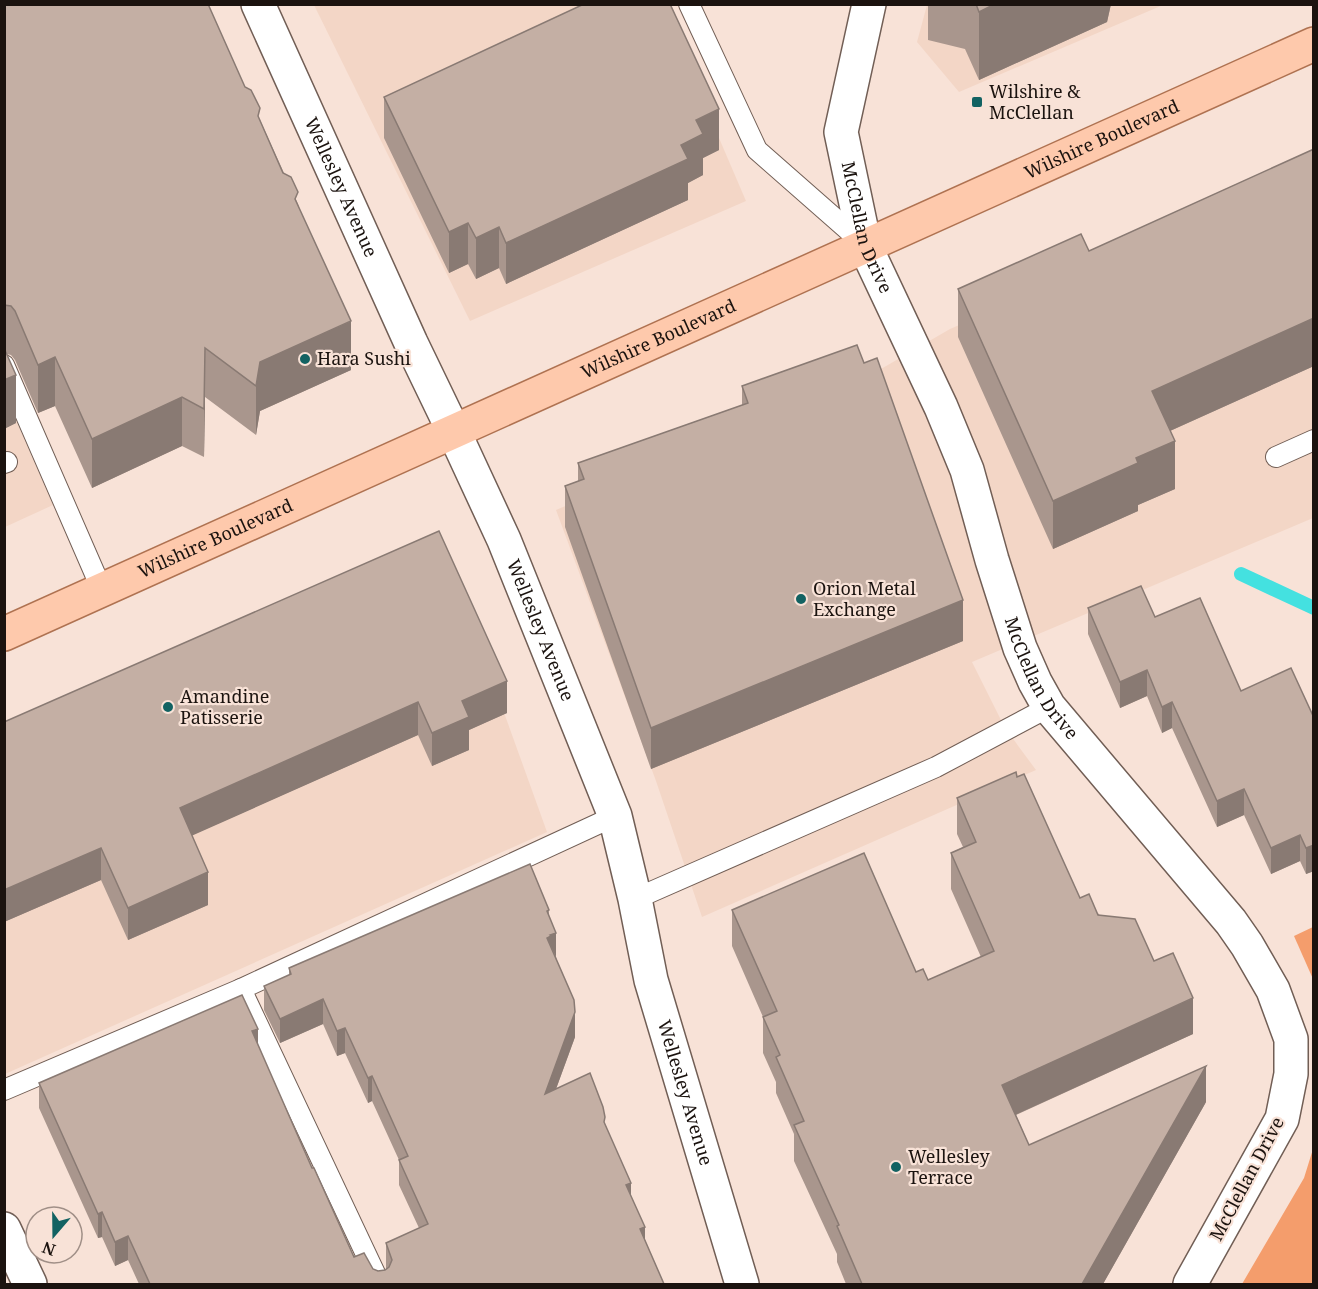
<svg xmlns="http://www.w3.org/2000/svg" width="1318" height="1289" viewBox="0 0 1318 1289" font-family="'Noto Serif',serif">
	<rect width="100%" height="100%" fill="#f8e2d7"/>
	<g fill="#f3d6c6">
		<path d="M314,5H662L746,201L470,321Z"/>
		<path d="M927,5H1163L959,92L917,42Z"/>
		<path d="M1313,173V518L972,662L1005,728L1036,770L702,917L656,781L556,510L862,380L950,329Z"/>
		<path d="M4,393L53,505L5,527H4Z"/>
		<path d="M448,557L547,832L5,1074L4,754Z"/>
	</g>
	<g fill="#f49d6c">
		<path d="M1313,927V979L1294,936Z"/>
		<path d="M1313,1149V1284H1242L1304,1178Z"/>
	</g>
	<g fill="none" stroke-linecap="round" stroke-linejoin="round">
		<path stroke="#44e1e0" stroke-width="14" d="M1241,574L1314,608"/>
		<defs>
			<g id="lane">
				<path d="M689,4L757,150L864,244"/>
				<path d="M4,365L102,590"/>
				<path d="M1276,457L1314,440"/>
				<path d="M4,463L7,462"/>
				<path d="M635,899L936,767L1049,707"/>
				<path d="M241,989L380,1284"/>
				<path d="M4,1090L241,989L615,816"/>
			</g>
			<g id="street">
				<path id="s1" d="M258,4L411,343L453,430L504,540L615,816L635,899L651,980L742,1284"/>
				<path id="s2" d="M869,4L841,132L865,246L941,407L967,470L992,560L1020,648L1035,682L1049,707L1231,922L1247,945L1273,990L1291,1039V1074L1282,1119L1190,1284"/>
				<path d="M4,1229L30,1284"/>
			</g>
			<g id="primary">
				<path id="s3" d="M4,634L1314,44"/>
			</g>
		</defs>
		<use href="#lane" stroke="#715e55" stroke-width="22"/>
		<use href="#street" stroke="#715e55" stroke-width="36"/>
		<use href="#primary" stroke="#af7251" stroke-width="36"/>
		<use href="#lane" stroke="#fff" stroke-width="20"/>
		<use href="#street" stroke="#fff" stroke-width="33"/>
		<use href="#primary" stroke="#fec9ac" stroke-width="33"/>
	</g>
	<g fill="#a9968d">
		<path d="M4,4L260,120L298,204L351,370L260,411L256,435L205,397L204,457L182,446L92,488L55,406L38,413L15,360L11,355L7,354L16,423L4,429Z"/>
		<path d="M928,4H1111L1107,22L979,80L965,49L928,40Z"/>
		<path d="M384,97L719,150L703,158V175L688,183V200L506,284L499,268L476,279L468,264L449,273L384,138Z"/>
		<path d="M1314,149V366L1170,431L1175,489L1138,505V511L1053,549L958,337V289L1089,251Z"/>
		<path d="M742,386L963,641L651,769L565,527V486L578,481V463L742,405Z"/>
		<path d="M439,531L507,713L469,730V750L432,766L418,735L192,835L208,905L128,940L101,880L4,922Z"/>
		<path d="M1088,608L1155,617L1241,691L1314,718V871L1306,874L1300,861L1271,874L1244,815L1217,827L1172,728L1162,733L1147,696L1120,708L1088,634Z"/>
		<path d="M957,798L1080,898L1154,961L1193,1034L1016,1115L1029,1145L1206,1102L1103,1284H846L837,1262V1254L794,1161V1134L776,1093V1082L763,1053V1017L732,946V910L916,972L928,980L981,957L951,889V853L963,847L957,834Z"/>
		<path d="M549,910V917L556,957L575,1037L556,1089L605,1124L631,1196L645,1240L664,1284H139L128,1260L115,1266L102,1237L98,1238L39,1108V1083L258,1045L312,1168L354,1257L373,1269L378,1271L385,1270L386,1269V1243L419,1228L399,1185V1160L372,1101L368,1103L345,1053L337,1056L323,1024L280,1043L264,1010V986L289,975V968Z"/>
	</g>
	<g fill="#897a73">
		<path d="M995,4H1111L1107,22L979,80V12Z"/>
		<path d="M719,109V150L703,158V175L688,183V200L506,284V243L681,145L696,120Z"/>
		<path d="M468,223V264L449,273V232Z"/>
		<path d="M499,227V268L476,279V238Z"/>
		<path d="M1314,318V366L1152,439V391Z"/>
		<path d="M351,321V370L260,411L256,435V386L260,362Z"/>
		<path d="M205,348V397L204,457V409Z"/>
		<path d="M55,357V406L38,413V365Z"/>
		<path d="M16,375V423L4,429V380Z"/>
		<path d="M182,397V446L92,488V439Z"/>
		<path d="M1175,441V489L1138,505V511L1053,549V501L1136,458Z"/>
		<path d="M963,600V641L651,769V728Z"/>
		<path d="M1147,670V696L1120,708V682Z"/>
		<path d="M507,681V713L469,730V750L432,766V733L462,701Z"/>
		<path d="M418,702V735L180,841V808Z"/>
		<path d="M1172,702V728L1162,733V707Z"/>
		<path d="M1244,789V815L1217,827V801Z"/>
		<path d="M1300,835V861L1271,874V848Z"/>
		<path d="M1314,845V871L1306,874V848Z"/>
		<path d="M101,848V880L4,922V890Z"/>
		<path d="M208,872V905L128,940V908Z"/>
		<path d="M556,933V957L547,938L550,935Z"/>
		<path d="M1193,998V1034L1002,1121V1085Z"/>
		<path d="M323,999V1024L280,1043V1019Z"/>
		<path d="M575,1012V1037L545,1119V1094Z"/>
		<path d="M345,1028V1053L337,1056V1031Z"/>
		<path d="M258,1029V1053L252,1031Z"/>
		<path d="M1206,1066V1102L1103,1284H1082Z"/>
		<path d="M372,1076V1101L368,1103V1078Z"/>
		<path d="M631,1183V1207L626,1185Z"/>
		<path d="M102,1212V1237L98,1238V1214Z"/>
		<path d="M645,1227V1252L640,1229Z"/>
		<path d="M128,1236V1260L115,1266V1242Z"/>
	</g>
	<g fill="#c4afa4" stroke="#897a73" stroke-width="1.5">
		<path d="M4,4H208L245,87L251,90L260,108L258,116L283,173L291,177L298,192L295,199L351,321L260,362L256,386L205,348L204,409L182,397L92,439L55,357L38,365L15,311L11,306L4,305Z"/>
		<path d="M584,4H670L719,109L696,120L703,134L681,145L688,159L506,243L499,227L476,238L468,223L449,232L384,97Z"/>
		<path d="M976,4H995L979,12Z"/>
		<path d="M1314,149V318L1152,391L1175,441L1136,458L1138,463L1053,501L958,289L1081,234L1089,251Z"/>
		<path d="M857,345L864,363L877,358L963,600L651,728L565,486L584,479L578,463L748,403L742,386Z"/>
		<path d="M4,348L16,375L4,380Z"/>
		<path d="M439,531L507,681L462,701L469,717L432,733L418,702L180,808L208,872L128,908L101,848L4,890V722Z"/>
		<path d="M1141,586L1155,617L1200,598L1241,691L1291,668L1314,718V845L1306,848L1300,835L1271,848L1244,789L1217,801L1172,702L1162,707L1147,670L1120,682L1088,608Z"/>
		<path d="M1016,772L1017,777L1024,774L1080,898L1089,894L1098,915L1135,919L1154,961L1173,953L1193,998L1002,1085L1029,1145L1206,1066L1082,1284H862L837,1226L839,1225L794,1125L804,1121L776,1057L780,1055L763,1017L777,1011L732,910L864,853L916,972L923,969L928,980L994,951L951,853L976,842L957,798Z"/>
		<path d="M530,864L549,910L547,911L556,933L550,935L551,936L547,938L574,1000L575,1012L545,1094L590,1073L603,1107L605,1117L604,1122L631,1183L626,1185L645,1227L640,1229L664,1284H150L128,1236L115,1242L102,1212L98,1214L39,1083L242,995L258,1029L252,1031L312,1168H314L354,1257L364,1253L373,1269L378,1271L385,1270L389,1267L392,1260L386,1243L428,1224L399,1160L408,1156L372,1076L368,1078L345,1028L337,1031L323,999L280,1019L264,986L291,974L289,968Z"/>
	</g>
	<g fill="#126262" stroke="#f8e2d7" stroke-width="2">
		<rect x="971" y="96" width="12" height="12" rx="3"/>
		<circle cx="305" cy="359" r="6"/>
		<circle cx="801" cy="599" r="6"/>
		<circle cx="168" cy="707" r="6"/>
		<circle cx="896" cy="1167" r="6"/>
	</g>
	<g text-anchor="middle" stroke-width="4.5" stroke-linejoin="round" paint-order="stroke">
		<g font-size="18" fill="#1b130f" stroke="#f8e2d7" text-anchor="start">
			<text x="989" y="98">Wilshire &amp;<tspan x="989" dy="21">McClellan</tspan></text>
			<text x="317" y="365">Hara Sushi</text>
			<text x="813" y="595">Orion Metal<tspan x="813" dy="21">Exchange</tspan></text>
			<text x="180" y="703">Amandine<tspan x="180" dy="21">Patisserie</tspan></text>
			<text x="908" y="1163">Wellesley<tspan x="908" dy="21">Terrace</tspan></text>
		</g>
		<g font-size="18" fill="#1b130f" stroke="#f8e2d7">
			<text dy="6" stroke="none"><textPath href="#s3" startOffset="1204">Wilshire Boulevard</textPath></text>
			<text dy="6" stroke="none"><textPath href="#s1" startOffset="201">Wellesley Avenue</textPath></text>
			<text dy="6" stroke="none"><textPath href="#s2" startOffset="230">McClellan Drive</textPath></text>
			<text dy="6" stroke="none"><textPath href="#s3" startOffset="718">Wilshire Boulevard</textPath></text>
			<text dy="6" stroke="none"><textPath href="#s3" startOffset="232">Wilshire Boulevard</textPath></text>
			<text dy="6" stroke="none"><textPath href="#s1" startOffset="687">Wellesley Avenue</textPath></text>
			<text dy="6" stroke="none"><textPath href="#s2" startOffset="716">McClellan Drive</textPath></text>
			<text dy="6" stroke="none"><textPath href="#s1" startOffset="1173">Wellesley Avenue</textPath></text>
			<text transform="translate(1247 1179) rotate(-62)" y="6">McClellan Drive</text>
		</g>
	</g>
	<rect width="1318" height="1289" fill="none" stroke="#1b130f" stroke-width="12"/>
	<g transform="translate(54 1235) rotate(200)"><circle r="28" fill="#f8e2d7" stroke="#a08f87" stroke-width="1.5"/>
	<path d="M0-4.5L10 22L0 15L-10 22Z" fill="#126262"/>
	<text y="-9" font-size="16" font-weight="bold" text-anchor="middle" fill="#1b130f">N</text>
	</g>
</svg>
